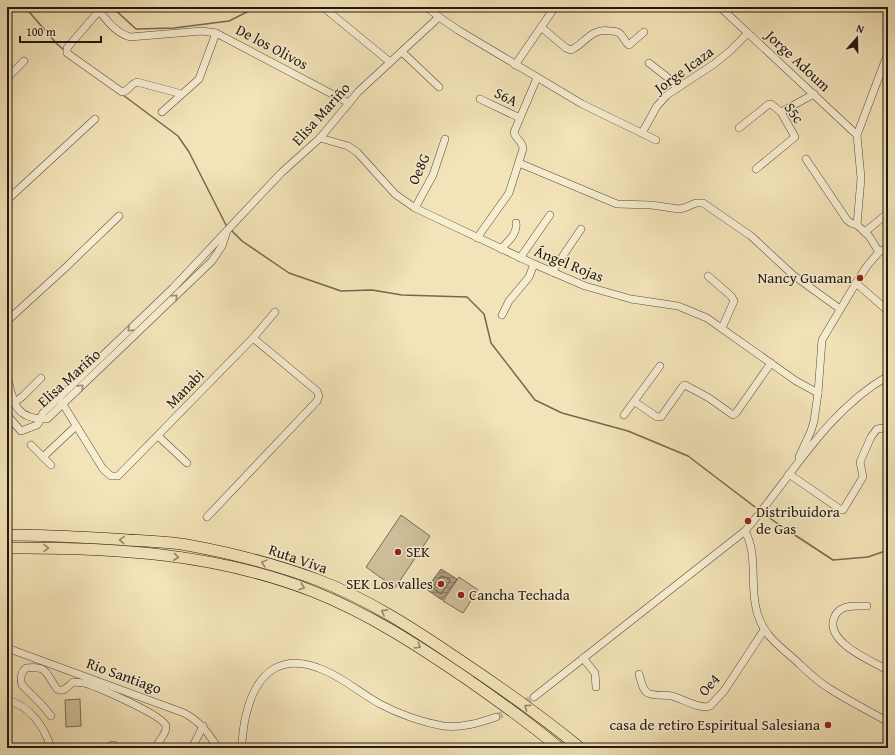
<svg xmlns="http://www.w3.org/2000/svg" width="895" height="755" viewBox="0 0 895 755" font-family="'Gentium Book Plus',serif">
	<defs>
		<pattern id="water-rules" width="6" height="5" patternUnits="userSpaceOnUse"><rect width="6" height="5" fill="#ac9e7f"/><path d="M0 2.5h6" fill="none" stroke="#8c8066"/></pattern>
	</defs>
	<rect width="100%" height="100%" fill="#f3e3b8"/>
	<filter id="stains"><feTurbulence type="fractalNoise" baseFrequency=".005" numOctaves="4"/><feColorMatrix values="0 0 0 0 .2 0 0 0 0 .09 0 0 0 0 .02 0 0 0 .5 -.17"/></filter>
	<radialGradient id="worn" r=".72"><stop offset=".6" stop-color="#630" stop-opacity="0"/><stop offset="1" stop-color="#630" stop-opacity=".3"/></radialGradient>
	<g fill="#cfc09b" stroke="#786c55">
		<path d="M401,515L430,536L395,588L366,567Z"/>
		<path d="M459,577L478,590L463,613L443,601Z"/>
		<path d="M80,699L81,726L66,727L65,700Z"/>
	</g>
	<path fill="url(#water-rules)" stroke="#756852" d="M441,569L457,579L442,600L426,589Z"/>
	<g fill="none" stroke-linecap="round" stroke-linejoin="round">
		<path stroke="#675b47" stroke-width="1" d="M442,576L449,579L450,581L441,594L433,588Z"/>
		<g stroke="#756852" stroke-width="1.5">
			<path d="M25,7L56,43L64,50"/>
			<path d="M112,7L136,29L174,28L229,21L257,7"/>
			<path d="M123,95L178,136L189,152L227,227"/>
			<path d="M230,229L242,241L289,273L341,291L372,290L402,295L467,297L484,314L491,343L535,400L562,413L628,431L688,456L759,510"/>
			<path d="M763,513L778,524L833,560L868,557L888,550"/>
		</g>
		<path stroke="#c9ba96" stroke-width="7" stroke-dasharray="7 3.5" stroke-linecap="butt" d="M496,717L516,708L534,697"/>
		<defs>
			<g id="minor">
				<path d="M96,7C106,19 114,32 130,37L202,31L216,33L349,103"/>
				<path d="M323,7L390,62"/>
				<path d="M427,7L439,17L458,30L582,104L656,140"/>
				<path d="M720,7L857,135"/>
				<path d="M99,11L67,48V53L122,92C128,92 130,84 137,82L178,93"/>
				<path d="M541,27L566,48L571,50C586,43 590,28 610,31C613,31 617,31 619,33C624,36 624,42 629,45L644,32"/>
				<path d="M402,52L439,87"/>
				<path d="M649,63L667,77L677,88"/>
				<path d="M515,65L555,7"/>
				<path d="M7,78L24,61"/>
				<path d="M480,99L520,118"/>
				<path d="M162,112L199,79L216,33"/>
				<path d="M781,112L814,94"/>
				<path d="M739,128L769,104H771L781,112L795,137L756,169"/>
				<path d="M642,133L657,106L667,95L714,64L730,51L748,33"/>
				<path d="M320,138L348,146L357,152L395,194L415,208L534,264L585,286L631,299L678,306L707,318L796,381L818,393"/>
				<path d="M806,159L847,220L851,223L857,225"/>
				<path d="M519,163L617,204L651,205L679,209L684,208L696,203H703L751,236L793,275L840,309"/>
				<path d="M7,200L95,119"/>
				<path d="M415,208L433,175L445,139"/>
				<path d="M865,232L888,213"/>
				<path d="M477,238L509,193L523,149C523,141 515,139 514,132L537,78"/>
				<path d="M501,249C507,242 518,234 516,223"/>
				<path d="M879,252L869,236L857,225L861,178L857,135L888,53"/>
				<path d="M520,258L550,215"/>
				<path d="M552,272L581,229"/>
				<path d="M708,276L731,296L734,301L722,328"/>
				<path d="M856,283L888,311"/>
				<path d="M502,315L509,301L529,277L534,264"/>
				<path d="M7,321L64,269L119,216"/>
				<path d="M7,375C13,401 14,420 47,419L212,261L222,246L226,234"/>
				<path d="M61,401L103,469L111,476H118L253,338L275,312"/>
				<path d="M635,402L657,417H661L683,386L685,385L709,398L733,415L736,413L771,363"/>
				<path d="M14,403L23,396L41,378"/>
				<path d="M7,415L21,431L37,425L39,422L38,419"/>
				<path d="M624,415L660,366"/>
				<path d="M40,419L43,413L173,288L281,173L320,138L358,92L439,17"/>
				<path d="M158,436L187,463"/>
				<path d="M31,445L51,465"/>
				<path d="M43,457L76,426"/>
				<path d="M799,457L811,431L814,421L818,393L822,340L856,283L867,266L879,252L888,247"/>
				<path d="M789,474L841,510H843L863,477L860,462L871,437L877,429L884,428L888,429"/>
				<path d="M207,517L317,401L319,396L317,391L253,338"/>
				<path d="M745,531C758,555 750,583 756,608C761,632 775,643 793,658C805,669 816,681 830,689C849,701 869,711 888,722"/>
				<path d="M867,606C855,606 839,604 834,618C825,642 871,661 888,670"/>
				<path d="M7,648L184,713C201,722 208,733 218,748"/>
				<path d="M583,658L595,673L596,687"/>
				<path d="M639,674C641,680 642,690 648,693C655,697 664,694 672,696C683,699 700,710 710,706L724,691L764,630"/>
				<path d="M534,697L745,531C791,478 825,412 888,376"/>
				<path d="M7,700C30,706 44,726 51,748"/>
				<path d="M51,716L42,705L22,685C20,679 21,672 26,668C48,665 46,674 57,689C64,693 68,686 73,682L84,683C97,687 163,715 166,726C167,735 157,740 157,748"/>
				<path d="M107,748L112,745L116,746L118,748"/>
				<path d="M192,748L203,726"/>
				<path d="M241,748C243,737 243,726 246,715C257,669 284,651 328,672C347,681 362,694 380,704C399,714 422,722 443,726C462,728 479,723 496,717"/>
			</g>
			<g id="highway">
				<path d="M7,535C43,535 79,537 114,539C138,541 163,541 187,545C231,553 275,564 318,580C368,599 414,629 458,659C500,687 541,716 580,748"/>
				<path d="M7,548C109,547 215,553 312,591C368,613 417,645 467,679C498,701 530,723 559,748"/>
			</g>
		</defs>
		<use href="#minor" stroke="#564b39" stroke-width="8"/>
		<use href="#highway" stroke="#22180f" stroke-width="12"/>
		<use href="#minor" stroke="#f7edd1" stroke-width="7"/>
		<use href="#highway" stroke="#f3e3b8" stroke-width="11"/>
	</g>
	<defs><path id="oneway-chevron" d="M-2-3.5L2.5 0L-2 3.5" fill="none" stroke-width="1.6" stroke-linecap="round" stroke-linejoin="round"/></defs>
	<g stroke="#978d7a">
		<use href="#oneway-chevron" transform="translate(175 297) rotate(-44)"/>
		<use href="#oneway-chevron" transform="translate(130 329) rotate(136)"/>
		<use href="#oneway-chevron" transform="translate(81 387) rotate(-44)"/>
	</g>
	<g stroke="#95886c">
		<use href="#oneway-chevron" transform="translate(122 540) rotate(-177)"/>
		<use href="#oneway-chevron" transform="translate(46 548) rotate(1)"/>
		<use href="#oneway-chevron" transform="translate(176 557) rotate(6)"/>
		<use href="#oneway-chevron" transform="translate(264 563) rotate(-165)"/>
		<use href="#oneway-chevron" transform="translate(302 587) rotate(19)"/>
		<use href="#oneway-chevron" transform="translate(384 612) rotate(-152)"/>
		<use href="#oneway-chevron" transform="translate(418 646) rotate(32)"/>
		<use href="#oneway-chevron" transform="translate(527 707) rotate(-143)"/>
	</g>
	<g fill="#8f2418" stroke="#f7edd1" stroke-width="1.5">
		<circle cx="860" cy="278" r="4"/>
		<circle cx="748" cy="521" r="4"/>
		<circle cx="398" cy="552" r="4"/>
		<circle cx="441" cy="584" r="4"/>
		<circle cx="461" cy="595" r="4"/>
		<circle cx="828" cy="725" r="4"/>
	</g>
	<g text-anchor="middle" stroke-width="3" stroke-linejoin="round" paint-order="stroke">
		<g font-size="15" fill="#22180f" stroke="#f7edd1">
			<text transform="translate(272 47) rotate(28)" y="5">De los Olivos</text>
			<text transform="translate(798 61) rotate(43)" y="5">Jorge Adoum</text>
			<text transform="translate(684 70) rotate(-36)" y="5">Jorge Icaza</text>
			<text transform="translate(506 97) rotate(26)" y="5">S6A</text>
			<text transform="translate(794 113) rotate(55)" y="5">S5c</text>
			<text transform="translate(321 114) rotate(-48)" y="5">Elisa Mariño</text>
			<text transform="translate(419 169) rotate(-66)" y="5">Oe8G</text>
			<text transform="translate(569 264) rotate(22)" y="5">Ángel Rojas</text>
			<text transform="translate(69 378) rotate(-42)" y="5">Elisa Mariño</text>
			<text transform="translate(185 389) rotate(-46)" y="5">Manabi</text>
			<text transform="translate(298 559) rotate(19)" y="5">Ruta Viva</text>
			<text transform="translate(124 676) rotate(20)" y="5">Rio Santiago</text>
			<text transform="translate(709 685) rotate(-48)" y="5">Oe4</text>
		</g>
		<g font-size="15" fill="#22180f" stroke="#f7edd1" text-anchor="end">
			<text x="852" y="283">Nancy Guaman</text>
			<text x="756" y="517" text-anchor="start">Distribuidora<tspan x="756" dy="17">de Gas</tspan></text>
			<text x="406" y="557" text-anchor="start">SEK</text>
			<text x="433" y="589">SEK Los valles</text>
			<text x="469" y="600" text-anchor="start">Cancha Techada</text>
			<text x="820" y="730">casa de retiro Espiritual Salesiana</text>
		</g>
	</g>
	<rect width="895" height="755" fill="none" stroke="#f3e3b8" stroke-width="24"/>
	<rect x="8" y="8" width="879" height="739" fill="none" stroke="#22180f" stroke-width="2"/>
	<rect x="12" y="12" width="871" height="731" fill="none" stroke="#22180f"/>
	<g transform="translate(857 38) rotate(20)" stroke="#f7edd1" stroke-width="3" paint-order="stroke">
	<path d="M0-3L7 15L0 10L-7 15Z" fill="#22180f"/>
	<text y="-6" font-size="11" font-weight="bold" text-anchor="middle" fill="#22180f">N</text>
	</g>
	<path d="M20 36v6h81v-6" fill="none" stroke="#22180f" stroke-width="2"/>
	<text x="26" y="36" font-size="12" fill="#22180f" stroke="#f7edd1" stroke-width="3" paint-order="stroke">100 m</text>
	<rect width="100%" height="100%" filter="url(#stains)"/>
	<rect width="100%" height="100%" fill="url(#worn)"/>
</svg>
